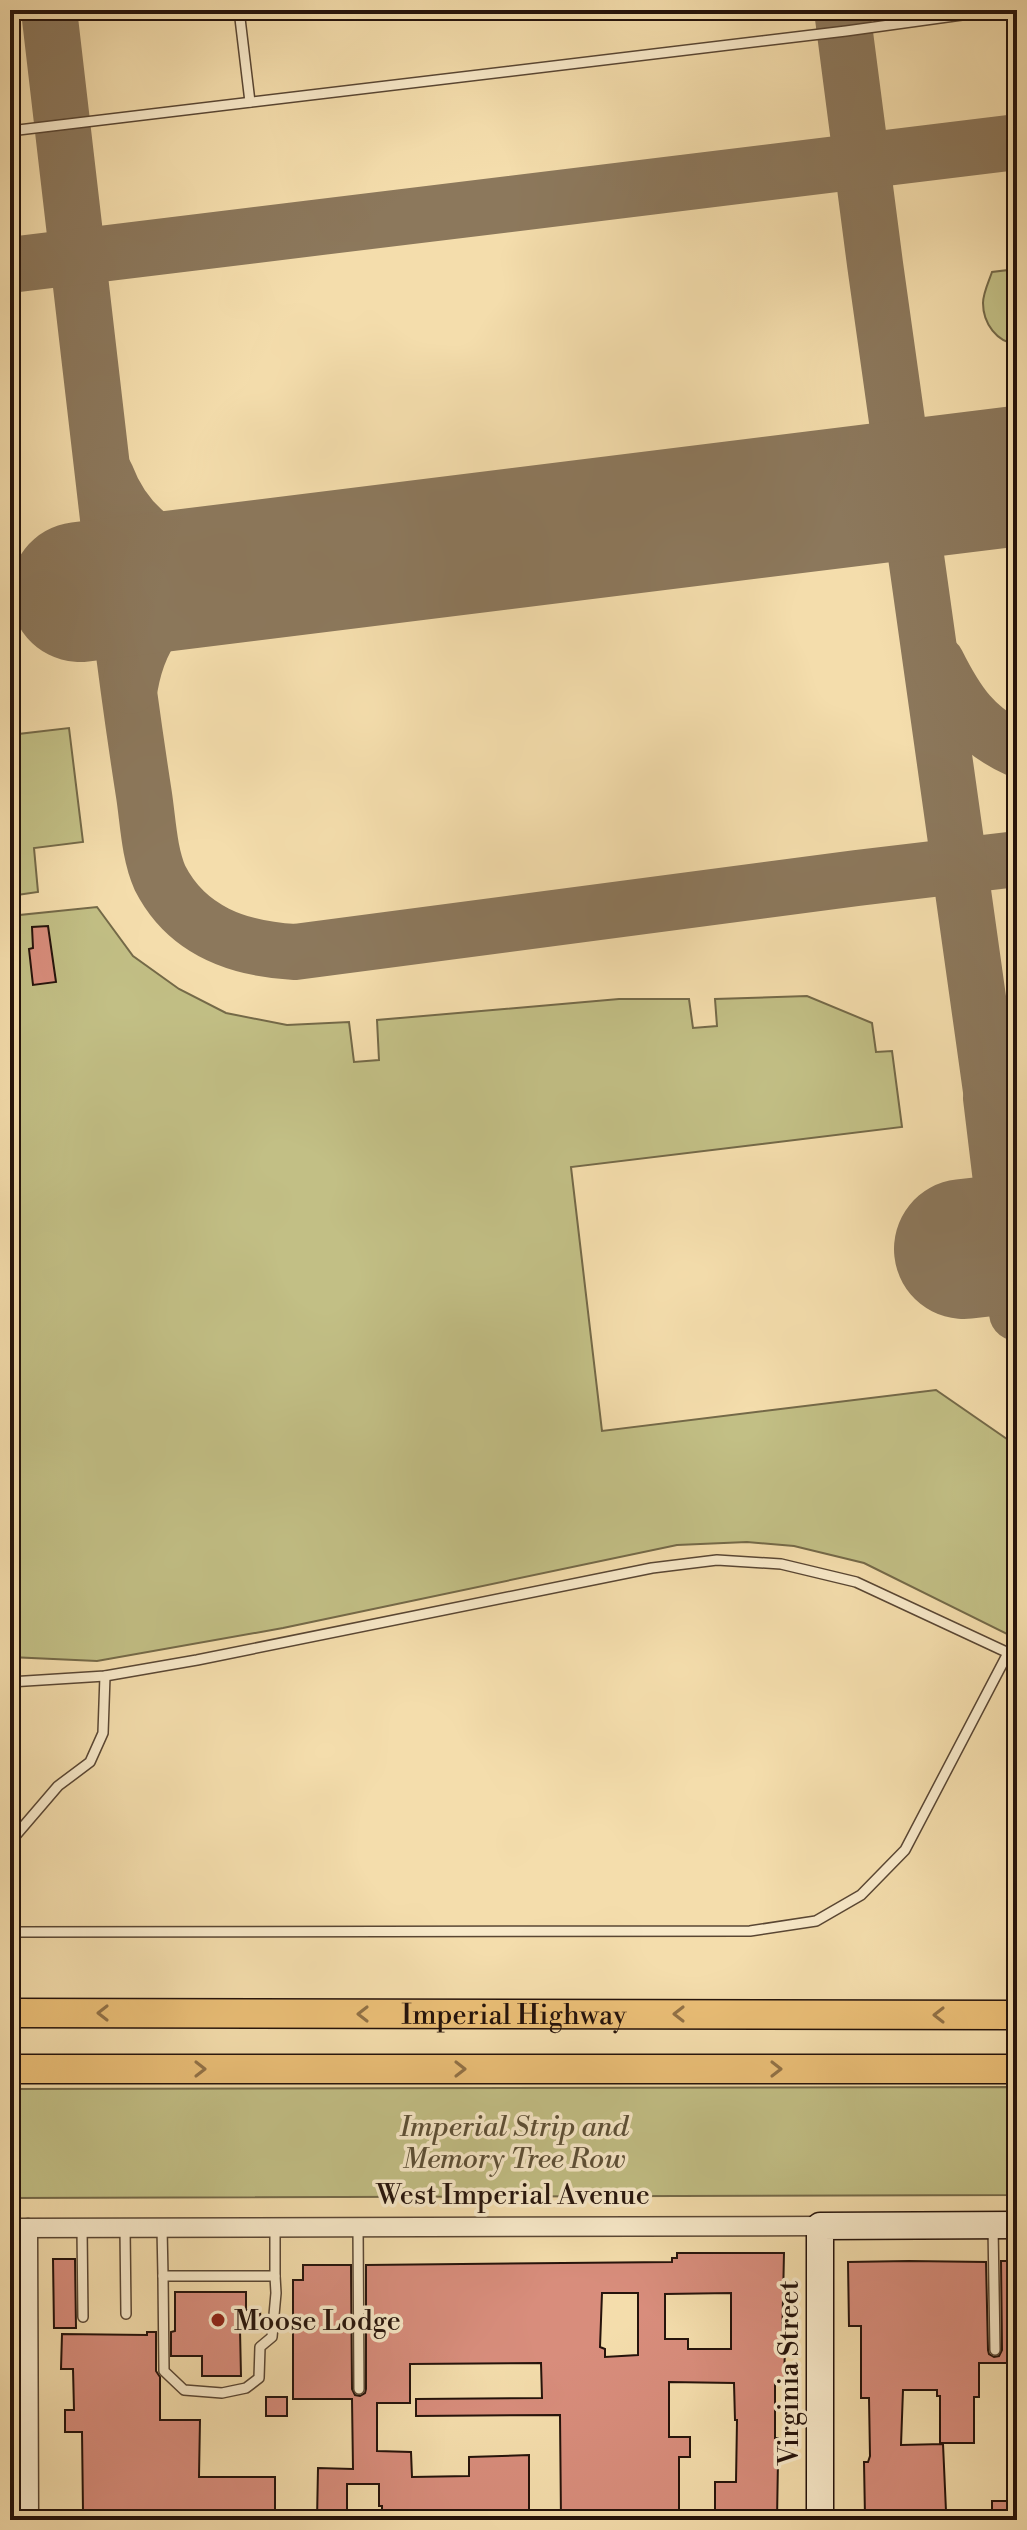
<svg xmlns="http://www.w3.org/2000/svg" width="1027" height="2530" viewBox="0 0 1027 2530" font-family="'Libre Bodoni',serif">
	<rect width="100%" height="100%" fill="#f4ddac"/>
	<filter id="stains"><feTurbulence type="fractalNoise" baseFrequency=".0025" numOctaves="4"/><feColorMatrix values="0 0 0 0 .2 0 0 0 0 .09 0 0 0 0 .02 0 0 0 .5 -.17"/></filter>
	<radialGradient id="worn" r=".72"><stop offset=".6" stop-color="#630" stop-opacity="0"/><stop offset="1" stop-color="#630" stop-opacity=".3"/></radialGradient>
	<g fill="#c2bf85" stroke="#746948" stroke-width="2">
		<path d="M1017,269V344C997,343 983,323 983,303C983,293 989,281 992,272Z"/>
		<path d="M69,728L83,842L34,848L38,892L10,896V735Z"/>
		<path d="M97,907L133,956L179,989L226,1013L287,1025L349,1022L354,1062L379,1060L377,1020L619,999H689L693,1028L717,1026L715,999L807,996L872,1023L876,1052L892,1051L902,1127L571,1167L602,1431L936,1390L1017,1446V1639L864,1563L794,1546L747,1542L677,1545L283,1628L97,1661L10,1657V916Z"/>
		<path d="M1017,2087V2195L10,2198V2089Z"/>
	</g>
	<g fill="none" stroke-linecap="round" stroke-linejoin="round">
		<g stroke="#8c785c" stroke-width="56">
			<path d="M49,10C73,214 97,418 120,622C127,680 135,737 144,795C148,821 149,853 160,878C187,931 239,949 295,952L857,878L1017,859"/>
			<path d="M842,10L875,264L993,1105"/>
			<path d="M10,265L1017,142"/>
			<path d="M106,475C128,534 173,557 231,573"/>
			<path d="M937,663C957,703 975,730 1017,749"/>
			<path d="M130,686C141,624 173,595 231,573"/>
			<path d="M991,1098L1017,1313"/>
		</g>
		<g stroke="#8c785c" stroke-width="140">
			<path d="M80,592L1017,476"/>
			<path d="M964,1249L1017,1243"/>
		</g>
	</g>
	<g fill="#d88d7c" stroke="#25130b" stroke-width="2" fill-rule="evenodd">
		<path d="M48,926L56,982L33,985L29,949L33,948L32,927Z"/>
		<path d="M677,2253H784L782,2347H785L784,2383H775V2438H778V2460L777,2520H715V2482H736L737,2420H735L734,2383L669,2382V2437H690V2457H679V2520H639V2515H606V2520H561L560,2415L416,2416V2399L542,2398L541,2363L410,2364V2403H377V2451L411,2452L412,2477L469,2476V2457L529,2455V2518L382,2520V2506H379V2484H347V2520H317L318,2468L353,2469L352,2399H293V2280H303V2265H351L352,2389L355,2395L360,2396L365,2393L366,2389V2265L672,2262V2258H677ZM602,2293H638V2355L605,2357V2349L600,2347ZM731,2293V2349H688V2339H665V2294Z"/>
		<path d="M53,2259H75L76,2328H54Z"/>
		<path d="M909,2261L986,2262L988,2350L989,2354L994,2357L999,2356L1002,2350L1001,2261H1017V2363H979V2397H974V2443H940V2396H937V2390H903L901,2445L943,2444L946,2511L910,2512V2516L865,2517L864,2462H868L870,2456L869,2398H861V2326H849L848,2262Z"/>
		<path d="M175,2292H246V2310H260L261,2330H240L241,2376H202V2356H171V2332L175,2331Z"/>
		<path d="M147,2332H156V2371L160,2377V2420H200L199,2477H275V2518L137,2520V2512L83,2511L82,2432H65V2410H74L73,2369H61L62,2334L147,2335Z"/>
		<rect x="266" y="2397" width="21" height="19"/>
		<rect x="992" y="2501" width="25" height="19"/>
	</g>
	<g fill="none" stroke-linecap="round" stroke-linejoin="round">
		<defs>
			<g id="lane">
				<path d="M239,10L250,102"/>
				<path d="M10,131L846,31L998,10"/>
				<path d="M10,1682L105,1676L197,1660L652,1568L717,1560L781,1564L856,1582L1017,1657"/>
				<path d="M10,1842L58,1786L90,1762L103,1733L105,1676"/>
				<path d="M10,1932L750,1931L816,1921L861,1895L905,1850L1008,1653"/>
				<path d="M993,2226L995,2350"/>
				<path d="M358,2227L359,2389"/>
				<path d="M82,2228L83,2317"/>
				<path d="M125,2228L126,2314"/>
				<path d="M162,2228L163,2276H275V2227"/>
				<path d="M163,2276L164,2371L184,2390L222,2393L246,2388L259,2378L260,2347L272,2337L276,2293L275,2276"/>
			</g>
			<g id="street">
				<path d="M10,2228L820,2226"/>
				<path d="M28,2228L29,2520"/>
			</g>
			<path id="secondary" d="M820,2520V2226L1017,2225"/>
			<g id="primary">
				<path id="s1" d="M10,2013L1017,2015"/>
				<path d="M10,2069H1017"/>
			</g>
		</defs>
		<use href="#lane" stroke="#594633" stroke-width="12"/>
		<use href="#street" stroke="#594633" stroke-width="21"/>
		<use href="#secondary" stroke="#25130b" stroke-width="29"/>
		<use href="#primary" stroke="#25130b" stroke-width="31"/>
		<use href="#lane" stroke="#f8e9c9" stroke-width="9"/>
		<use href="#street" stroke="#f8e9c9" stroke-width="18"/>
		<use href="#secondary" stroke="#f8e9c9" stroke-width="26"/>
		<use href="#primary" stroke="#eabe76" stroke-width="28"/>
	</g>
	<defs><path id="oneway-chevron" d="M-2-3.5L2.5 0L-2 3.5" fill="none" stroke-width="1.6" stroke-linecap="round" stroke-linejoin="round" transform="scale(2)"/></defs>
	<g stroke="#917146">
		<use href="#oneway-chevron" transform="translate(103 2013) rotate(-180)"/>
		<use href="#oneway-chevron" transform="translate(363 2014) rotate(-180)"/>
		<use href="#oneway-chevron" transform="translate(679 2014) rotate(-180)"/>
		<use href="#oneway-chevron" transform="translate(939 2015) rotate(-180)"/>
		<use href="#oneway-chevron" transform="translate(200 2069)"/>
		<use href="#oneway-chevron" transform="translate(460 2069)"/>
		<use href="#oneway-chevron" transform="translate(776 2069)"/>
	</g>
	<circle fill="#8f2418" stroke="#f8e9c9" stroke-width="3" cx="218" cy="2320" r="8"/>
	<g text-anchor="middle" stroke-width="7" stroke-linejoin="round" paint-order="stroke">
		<g font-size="28" fill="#25130b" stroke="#f8e9c9">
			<text dy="10" stroke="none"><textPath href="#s1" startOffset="504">Imperial Highway</textPath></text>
			<text x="513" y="2204">West Imperial Avenue</text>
			<text transform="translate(788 2373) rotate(-90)" y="10">Virginia Street</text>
		</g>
		<g font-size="28" font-style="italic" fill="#5c4f36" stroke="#f8e9c9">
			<text x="514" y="2136">Imperial Strip and<tspan x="514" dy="32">Memory Tree Row</tspan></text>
		</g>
		<g font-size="28" fill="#25130b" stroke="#f8e9c9" text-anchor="start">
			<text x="234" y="2330">Moose Lodge</text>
		</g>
	</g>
	<rect width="1027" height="2530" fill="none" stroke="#f4ddac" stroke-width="40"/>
	<rect x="12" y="12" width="1003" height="2506" fill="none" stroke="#25130b" stroke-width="4"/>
	<rect x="20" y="20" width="987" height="2490" fill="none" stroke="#25130b" stroke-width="2"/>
	<rect width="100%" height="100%" filter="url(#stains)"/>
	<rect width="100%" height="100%" fill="url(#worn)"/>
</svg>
